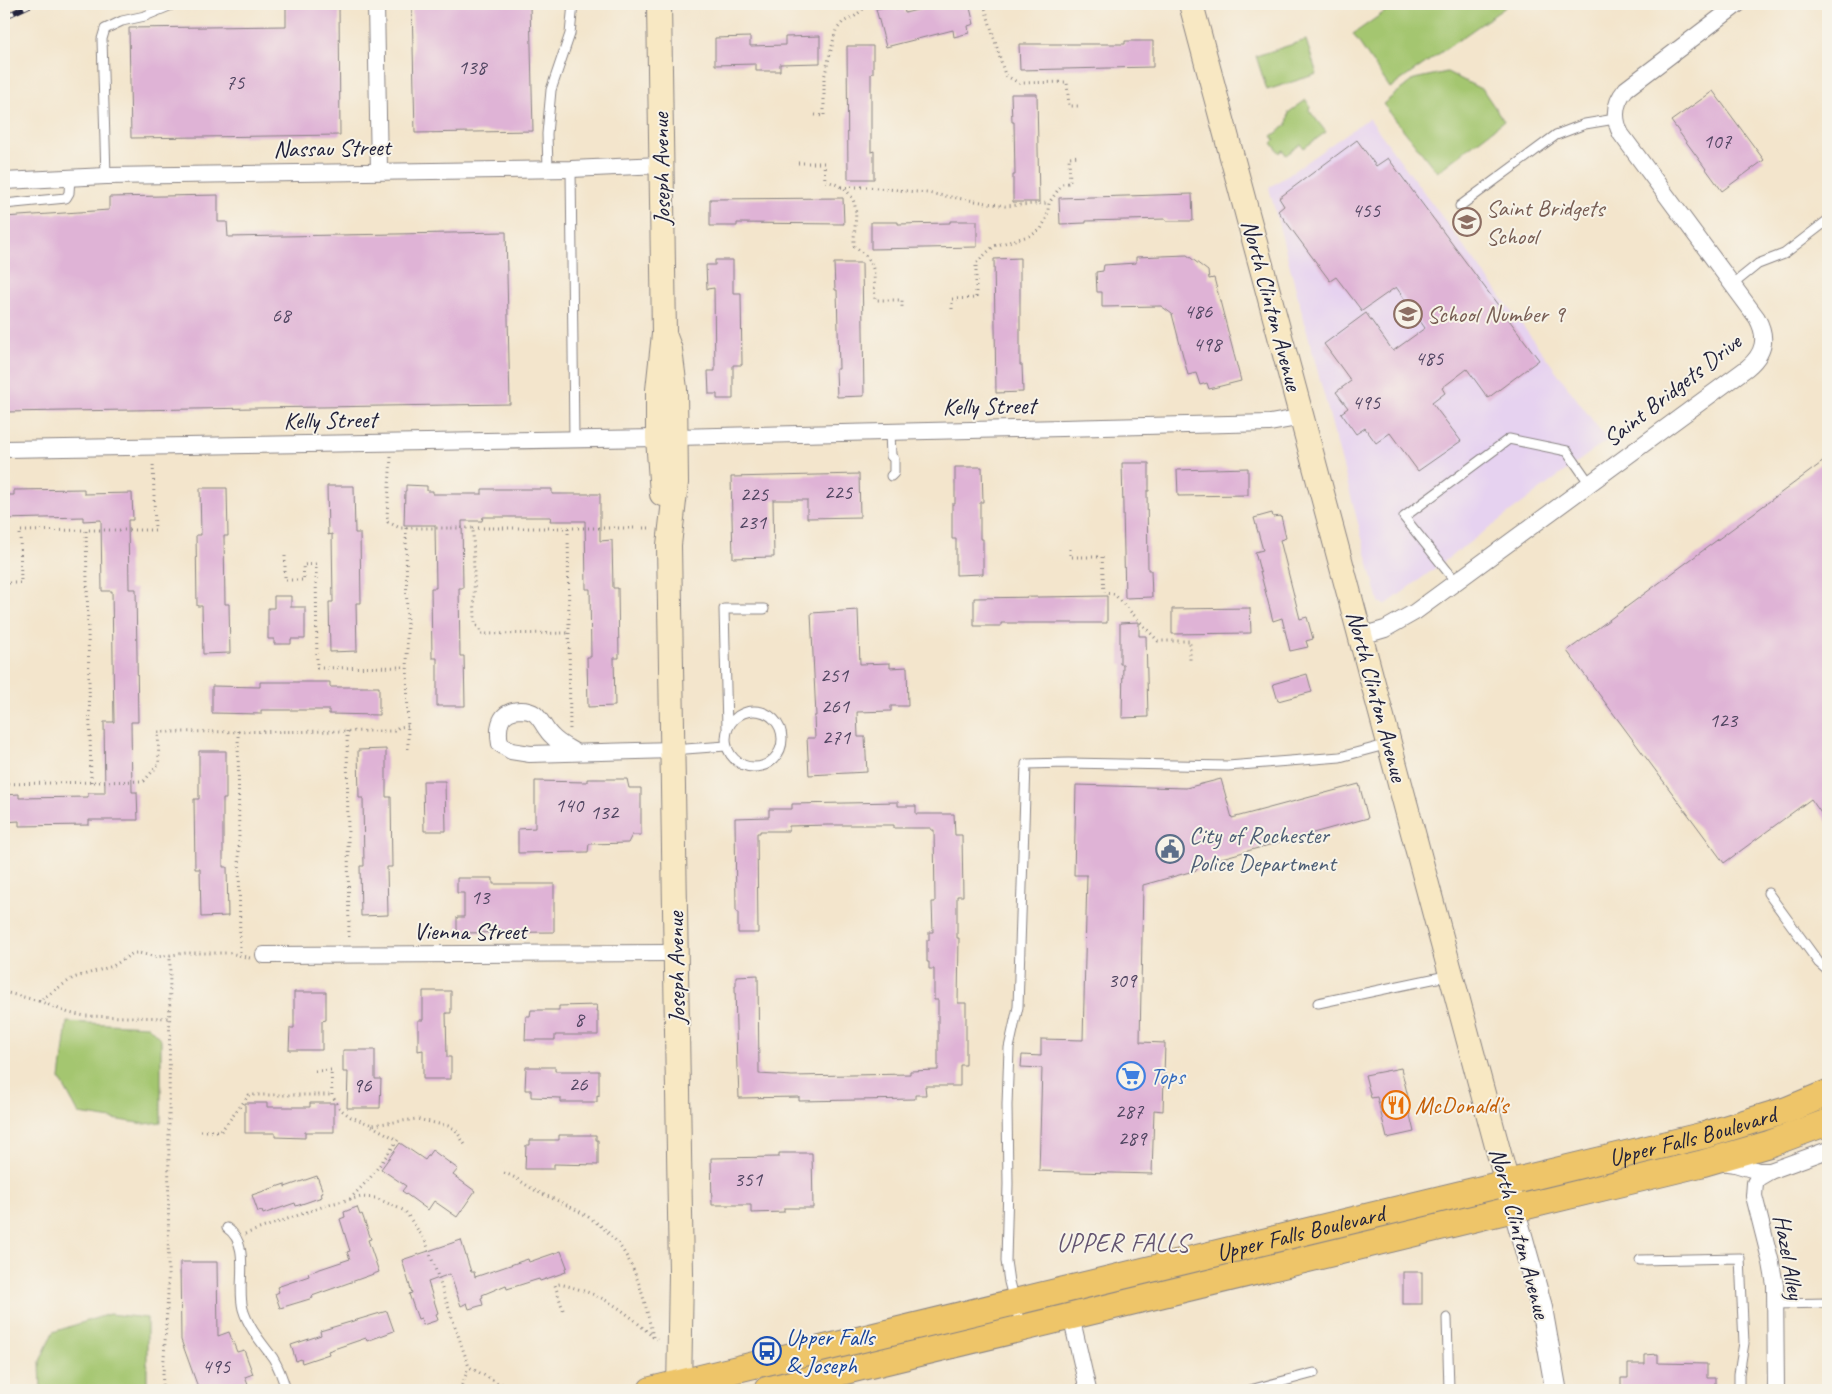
<svg xmlns="http://www.w3.org/2000/svg" width="1832" height="1394" viewBox="0 0 1832 1394" font-family="Caveat,sans-serif">
	<rect width="100%" height="100%" fill="#f7f3e8"/>
	<filter id="ink" filterUnits="userSpaceOnUse"><feTurbulence type="fractalNoise" baseFrequency=".02" numOctaves="2"/><feDisplacementMap in="SourceGraphic" scale="10" xChannelSelector="R" yChannelSelector="G"/><feConvolveMatrix kernelMatrix="1 2 1 2 8 2 1 2 1" color-interpolation-filters="sRGB"/></filter>
	<filter id="wash" filterUnits="userSpaceOnUse"><feTurbulence type="fractalNoise" baseFrequency=".0096" numOctaves="4" result="noise"/><feDisplacementMap in="SourceGraphic" scale="20" xChannelSelector="R" yChannelSelector="G"/><feGaussianBlur stdDeviation="1.12" result="paint"/><feColorMatrix in="noise" values="0 0 0 0 0 0 0 0 0 0 0 0 0 0 0 0 0 1.4 0 .05"/><feComposite in="paint" operator="in"/></filter>
	<g filter="url(#wash)">
		<rect width="100%" height="100%" fill="#f3e5cc"/>
		<path fill="#e6d2f0" d="M1369,118L1607,440L1387,604H1383L1379,602L1269,188Z"/>
		<g fill="#a4c66f" stroke="#637455">
			<path d="M1396,4H1510L1390,88L1353,34Z"/>
			<path d="M1306,40L1317,74L1267,90L1256,56Z"/>
			<path d="M1447,72L1483,90L1504,121L1437,172L1383,104L1414,79Z"/>
			<path d="M1306,100L1310,106L1309,110L1326,132L1304,148L1301,144L1286,155L1283,150L1280,153L1272,143L1275,140L1272,136L1287,125L1289,112Z"/>
			<path d="M67,1022L148,1026L161,1039V1122L145,1124L79,1114L60,1079Z"/>
			<path d="M109,1314L147,1318V1390H41L40,1361L53,1332Z"/>
		</g>
		<g id="blocks">
			<g fill="#dfb3d6">
				<path d="M286,4H339L340,135L131,138L129,28L286,26Z"/>
				<path d="M412,4H530L533,131L415,133Z"/>
				<path d="M928,4H969L974,24L968,26L969,33L954,37L953,30L886,47L876,9L894,5L896,10L904,8L905,13L929,7Z"/>
				<path d="M820,36V63L780,64V71H756V64L715,65V38L750,37V46L785,45V37Z"/>
				<path d="M1125,41H1153V67L1020,70L1019,44H1125Z"/>
				<path d="M847,46H873V73L871,74V152L874,151V179H848Z"/>
				<path d="M1713,91L1764,160L1722,191L1671,121Z"/>
				<path d="M1011,94H1037L1039,202H1013V175H1015L1014,122H1012Z"/>
				<path d="M1357,140L1376,166L1388,158L1539,360L1488,398L1467,369L1442,388L1445,393L1432,403L1461,441L1418,471L1390,433L1376,443L1365,428L1356,434L1341,413L1348,408L1336,392L1351,381L1324,344L1366,313L1393,351L1425,328L1396,287L1362,311L1336,277L1330,281L1278,211L1284,206L1279,198Z"/>
				<path d="M1192,194L1193,221H1166V219L1086,221V223L1060,224L1059,198Z"/>
				<path d="M218,195V222H227L228,237L506,232L510,404L4,412V217L109,210V197Z"/>
				<path d="M843,198L844,224L737,223V226H710V199Z"/>
				<path d="M950,221H977V247L871,249V222H898V224L950,223Z"/>
				<path d="M1187,255L1208,271L1209,279L1214,278L1241,381L1209,389L1207,383L1200,385L1196,373L1188,375L1172,314L1161,306L1102,307V292H1097L1096,272L1103,271L1104,265L1136,263V257Z"/>
				<path d="M1020,258V365H1022L1023,392L996,393L994,259Z"/>
				<path d="M715,260H733V293H741L742,365H733V399H717V394H709L708,371H715L714,288L707,289L706,265H715Z"/>
				<path d="M834,263H862L864,396L837,397L836,369H839L837,290H835Z"/>
				<path d="M1828,458V823L1811,799L1724,863L1567,651Z"/>
				<path d="M1122,463H1149V491H1147L1148,570H1151L1152,597L1125,598Z"/>
				<path d="M955,467H982L983,502H980V539H983V574L956,575V539H952V504H955Z"/>
				<path d="M1248,468V495L1178,496L1177,470Z"/>
				<path d="M859,474L860,517L807,518V500H773L774,557L733,558L731,477Z"/>
				<path d="M406,485L427,486V491H433V494H482V489H552V494H600V541L612,540L613,588H618L619,658H614L615,706L588,707L587,657H591L590,589H586L585,521H550L551,517H483L482,521H462L463,588H459L460,656H464L465,706H437V658H432L431,588H436L435,525H404L405,491H406Z"/>
				<path d="M327,486H354L355,533H360L361,603H356L357,651L330,652L329,602H333L332,534L328,535Z"/>
				<path d="M200,488H227L228,536H224L225,604H229L230,653L203,654L202,606H197L196,535H201Z"/>
				<path d="M84,489V494L132,493L133,520H128L129,589H136L138,722H131L132,792H137L138,820H89V825L19,826V821L4,822V795L19,794V798L88,797V793H105L104,722H114L112,591H102L101,520L83,521V517L4,519V495H14V490Z"/>
				<path d="M1272,513L1273,517L1281,516L1286,538L1280,540L1300,619L1307,617L1313,639L1306,641L1308,647L1290,651L1282,618L1273,621L1255,552L1263,550L1254,518Z"/>
				<path d="M274,596H291V607H305V639H291V644H274V639H268V608H274Z"/>
				<path d="M1107,596V623H1001V626H974V598Z"/>
				<path d="M1250,608L1251,633L1172,634V609Z"/>
				<path d="M858,610L860,664L890,663V668L907,667L908,706H891V711L857,712L858,737H865L867,772L809,775L807,738H815L814,716H816L811,613Z"/>
				<path d="M1139,622V636H1146L1148,717L1122,718L1123,664H1120V623Z"/>
				<path d="M1307,674L1312,692L1278,701L1273,684Z"/>
				<path d="M260,682H330V687H379V715L329,714V710H261V714L212,713V686L260,687Z"/>
				<path d="M386,749V797H391L392,867H387L388,915L361,916L360,866H364L363,798H359L358,750Z"/>
				<path d="M199,751H226V799H223V867H227L228,916L201,917L200,869H195L194,799H199Z"/>
				<path d="M587,779H627L629,788H641V835H632L628,843L589,844L588,852L518,853V829L535,828V781L587,782Z"/>
				<path d="M1221,779L1232,818L1359,784L1368,818L1196,865L1197,870L1143,885L1140,1042L1165,1043L1163,1111L1154,1110L1152,1174L1039,1171L1042,1068L1021,1067L1022,1055L1041,1056V1039L1083,1040L1087,875H1074L1076,785L1186,788Z"/>
				<path d="M423,781H445L446,831H424Z"/>
				<path d="M898,802V806H916V814H954L955,835H962L963,896H957V938H959L958,1003H966V1065H960V1086H925L926,1095H915V1099L799,1101V1097L739,1098L738,1070H737L735,986H736V976L758,975L759,1074L792,1076L910,1074V1071L938,1070V1000H934V969H929V962H927V940H929V932H933L932,902H935L934,830H931V828H894V825H828L789,826V831H760V833H757L758,933H738V912L736,911L735,818L769,817V809H792V804Z"/>
				<path d="M457,878H493V884H554V932L457,933V917H464V893H457Z"/>
				<path d="M423,991H451V1013H446L447,1057H451V1079H423V1050L418,1051V1020H423Z"/>
				<path d="M294,992H326V1020L322,1021V1050H289L290,1028H294Z"/>
				<path d="M597,1005L596,1011H598V1035H555V1040H525L526,1016H530L531,1010H559V1006Z"/>
				<path d="M343,1050H375V1079H381L380,1108H347L348,1072H343Z"/>
				<path d="M526,1067H555V1071H599V1096L597,1095V1102H561V1098L531,1097V1090H525Z"/>
				<path d="M1401,1068L1409,1101L1407,1102L1414,1132L1387,1138L1377,1097L1371,1098L1365,1075Z"/>
				<path d="M245,1103H267V1107H310V1103H334V1132H305V1138L275,1137V1133H245Z"/>
				<path d="M559,1135H596V1140H598V1165L554,1164V1169H525L526,1145H530V1140H559Z"/>
				<path d="M400,1143L425,1160L432,1150L458,1169L453,1175L475,1191L457,1217L434,1201L428,1210L402,1191L406,1186L381,1169Z"/>
				<path d="M779,1153H812L813,1208H784V1212L751,1213V1205H712L711,1158L779,1157Z"/>
				<path d="M317,1176L323,1192L321,1193L322,1197L296,1206L295,1203L263,1214L262,1211L258,1212L252,1195L285,1184V1187Z"/>
				<path d="M357,1207L360,1215L362,1214L371,1239L368,1240L379,1272L312,1296L313,1298L280,1308L275,1294L279,1292L277,1287L309,1276L308,1273L350,1259L347,1252L350,1251L340,1219L345,1217L344,1212Z"/>
				<path d="M461,1240L471,1272H474L475,1277L528,1259L529,1262L561,1251L567,1267L565,1268L566,1272L540,1281L539,1279L507,1289L506,1285L482,1295L483,1297L481,1298L483,1305L469,1309L467,1303L461,1306L450,1274L428,1282L438,1313L436,1314L438,1320L423,1325L421,1318L418,1319L409,1294L412,1293L402,1260Z"/>
				<path d="M180,1262H217L218,1336L229,1332L237,1352L244,1350L253,1374L245,1377L248,1385L233,1390H223L222,1386L209,1390H199L181,1340Z"/>
				<rect x="1403" y="1272" width="19" height="32"/>
				<path d="M387,1311L394,1331L367,1341L366,1338L328,1351L329,1354L302,1363L301,1359L296,1361L291,1345L321,1335L320,1331Z"/>
				<path d="M1658,1354V1363L1707,1364V1378H1715V1390H1621V1378H1628V1364H1645V1355Z"/>
			</g>
		</g>
	</g>
	<g filter="url(#ink)">
		<use href="#blocks" fill-opacity="0" stroke="#8a8484" stroke-width="1"/>
		<g fill="none" stroke-linecap="round" stroke-linejoin="round">
			<defs>
				<g id="service">
					<path d="M548,169L547,134L551,90L570,34L573,4"/>
					<path d="M571,169L574,439"/>
					<path d="M106,176L102,39L105,29L122,21L145,16L174,4"/>
					<path d="M4,204L66,198L69,193L70,177"/>
					<path d="M1460,206L1556,135L1585,124L1615,119"/>
					<path d="M1732,285L1758,264L1784,254L1828,220"/>
					<path d="M890,432L891,456L894,459V473L891,476"/>
					<path d="M1456,582L1404,517L1509,439L1567,451L1590,484"/>
					<circle cx="754" cy="739" r="28"/>
					<path d="M727,728L724,609H764"/>
					<path d="M672,750L726,746"/>
					<path d="M1768,893L1819,963L1828,971"/>
					<path d="M1318,1003L1451,975"/>
					<path d="M227,1228C252,1245 236,1284 243,1309C248,1327 262,1343 273,1358C279,1368 283,1379 286,1390"/>
					<path d="M1640,1260L1740,1258L1744,1343L1739,1374V1390"/>
					<path d="M1775,1304L1828,1303"/>
					<path d="M1447,1318L1449,1390"/>
					<path d="M1021,1327L1009,1282L1006,1261L1008,1184L1007,1105L1009,1048L1018,1007L1026,764L1068,763L1228,766L1340,757L1389,744"/>
					<path d="M1250,1390L1314,1373"/>
				</g>
				<g id="minor">
					<path d="M376,4L379,171"/>
					<path d="M4,181L106,176L571,169L661,165"/>
					<path d="M676,437L1270,423L1303,417"/>
					<path d="M4,449L658,438"/>
					<path d="M1361,636L1385,629L1415,612L1747,368C1764,354 1768,338 1757,318L1621,134C1613,118 1614,103 1626,89L1738,4"/>
					<path d="M575,752C567,747 558,743 552,736C545,730 542,720 535,714C531,711 526,710 520,710C499,711 497,727 500,744L511,751L530,754L672,750"/>
					<path d="M264,955L676,953"/>
					<path d="M1720,1162L1735,1164L1758,1171H1770L1828,1150"/>
					<path d="M1770,1171L1758,1178L1755,1183L1754,1196L1771,1263L1775,1285L1776,1390"/>
					<path d="M1071,1316L1088,1390"/>
				</g>
				<path id="tertiary" d="M1514,1209L1541,1305L1556,1390"/>
				<g id="secondary">
					<path d="M659,4L664,334L658,390V438L662,494"/>
					<path d="M1191,4L1512,1202"/>
					<path d="M664,334L670,350L675,389L676,483L669,545L681,1273L679,1390"/>
				</g>
				<g id="primary">
					<path id="s1" d="M651,1390L1705,1135L1787,1110L1828,1093"/>
					<path d="M767,1390L1700,1164L1769,1144L1828,1122"/>
				</g>
			</defs>
			<use href="#service" stroke="#8a8484" stroke-width="11"/>
			<use href="#minor" stroke="#8a8484" stroke-width="18"/>
			<use href="#tertiary" stroke="#8a8484" stroke-width="23"/>
			<use href="#secondary" stroke="#8a8484" stroke-width="26"/>
			<use href="#primary" stroke="#8a8484" stroke-width="28"/>
			<g stroke="#8a8484" stroke-width="3" stroke-dasharray="1 4" stroke-linecap="butt">
				<path d="M984,4L1005,75L1019,83L1067,82L1069,106H1078"/>
				<path d="M815,115L824,116V78L836,30L843,22L855,16L869,4"/>
				<path d="M798,163H824L825,181C832,182 838,185 844,189C863,203 853,225 854,246C879,263 873,273 875,300H902V310"/>
				<path d="M841,187H868L927,193L1005,206L1049,203"/>
				<path d="M952,309V299L976,298V263L994,246L1032,235L1041,229L1047,217L1049,203L1062,184L1070,183L1069,157L1080,156"/>
				<path d="M391,457L387,516L388,522L400,528H473L475,624L480,629L481,634L569,633"/>
				<path d="M406,528L408,749"/>
				<path d="M473,528H653"/>
				<path d="M568,528L570,732"/>
				<path d="M1070,549V557H1102L1104,593L1114,594L1158,641H1190V663"/>
				<path d="M285,556V580H304L303,565L316,564L317,668L407,667"/>
				<path d="M4,583H21L20,531L86,530"/>
				<path d="M238,731L240,955"/>
				<path d="M347,731L349,941"/>
				<path d="M91,782L86,530H155L153,462"/>
				<path d="M4,784L144,781L159,764L158,732L394,731L399,727L408,726"/>
				<path d="M4,992L39,1001L73,978L113,966L133,953H139L156,957L186,953H230L250,958"/>
				<path d="M39,1001L69,1013L85,1016L170,1018"/>
				<path d="M315,1071L331,1070L332,1095L340,1109L351,1117L372,1125L417,1119L448,1126L455,1129L466,1146"/>
				<path d="M201,1131H221L249,1095H332"/>
				<path d="M504,1173C517,1177 526,1186 540,1193C558,1201 578,1209 594,1221C634,1248 643,1294 653,1337L657,1339"/>
				<path d="M350,1199L370,1178L398,1140L372,1126"/>
				<path d="M245,1234L330,1204L361,1197L376,1198L405,1211L426,1242L469,1367L498,1383L522,1390"/>
				<path d="M563,1310L555,1285L560,1284C604,1295 620,1306 653,1337"/>
				<path d="M162,1390L168,1294L170,955"/>
				<path d="M460,1390L469,1367"/>
			</g>
			<use href="#service" stroke="#fff" stroke-width="9"/>
			<use href="#minor" stroke="#fff" stroke-width="16"/>
			<use href="#tertiary" stroke="#fff" stroke-width="21"/>
			<use href="#secondary" stroke="#f8e8c3" stroke-width="24"/>
			<use href="#primary" stroke="#eec569" stroke-width="26"/>
			<defs>
				<path id="rail" d="M4,17L32,4"/>
			</defs>
			<use href="#rail" stroke="#22223b" stroke-width="5.5"/>
			<use href="#rail" stroke="#f7f3e8" stroke-width="4" stroke-dasharray="11" stroke-linecap="butt"/>
		</g>
	</g>
	<defs>
		<symbol id="school-ring" viewBox="-11 -11 22 22"><circle r="9.5" fill="#f7f3e8" stroke="#8d6e63" stroke-width="1.5"/><path d="M0-5L7-2L0 1L-7-2ZM-4 1L0 2.5L4 1V4Q0 6-4 4Z" fill="#8d6e63"/></symbol>
		<symbol id="civic-ring" viewBox="-11 -11 22 22"><circle r="9.5" fill="#f7f3e8" stroke="#5c6f8a" stroke-width="1.5"/><path d="M-.6-6.5H3V-4.5H.6V-3L4-1V1h2V6H-6V1h2V-1L-.6-3ZM-1.2 2.5V6h2.4V2.5Z" fill="#5c6f8a"/></symbol>
		<symbol id="supermarket-ring" viewBox="-11 -11 22 22"><circle r="9.5" fill="#f7f3e8" stroke="#3f7fe0" stroke-width="1.5"/><path d="M-6-5.5h2.5l.6 2H6L4.5 2H-2.5L-4.4-4H-6ZM-1.5 3.2a1.3 1.3 0 1 0 .1 0ZM3 3.2a1.3 1.3 0 1 0 .1 0Z" fill="#3f7fe0"/></symbol>
		<symbol id="restaurant-ring" viewBox="-11 -11 22 22"><circle r="9.5" fill="#f7f3e8" stroke="#e8710a" stroke-width="1.5"/><path d="M-5-6h1v4h1v-4h1v4h1v-4h1v5L-1.5 .5V6h-2V.5L-5-1ZM5-6V6H3V1.5H1.5Q1.5-4 5-6Z" fill="#e8710a"/></symbol>
		<symbol id="bus-ring" viewBox="-11 -11 22 22"><circle r="9.5" fill="#f7f3e8" stroke="#1a4fb4" stroke-width="1.5"/><path d="M-5-6H5V4H4V6H2V4H-2V6H-4V4H-5ZM-3.5-4V0h7V-4ZM-3.5 1.2v1.5H-2V1.2ZM2 1.2v1.5H3.5V1.2Z" fill="#1a4fb4"/></symbol>
	</defs>
	<g fill-rule="evenodd">
		<use href="#school-ring" x="1451" y="206" width="32" height="32"/>
		<use href="#school-ring" x="1392" y="298" width="32" height="32"/>
		<use href="#civic-ring" x="1154" y="833" width="32" height="32"/>
		<use href="#supermarket-ring" x="1115" y="1060" width="32" height="32"/>
		<use href="#restaurant-ring" x="1380" y="1089" width="32" height="32"/>
		<use href="#bus-ring" x="751" y="1335" width="32" height="32"/>
	</g>
	<g text-anchor="middle" stroke-width="4" stroke-linejoin="round" paint-order="stroke">
		<g font-size="21" fill="#514662">
			<text x="472" y="74">138</text>
			<text x="235" y="89">75</text>
			<text x="1717" y="148">107</text>
			<text x="1366" y="217">455</text>
			<text x="1198" y="318">486</text>
			<text x="281" y="322">68</text>
			<text x="1207" y="351">498</text>
			<text x="1429" y="365">485</text>
			<text x="1366" y="409">495</text>
			<text x="838" y="499">225</text>
			<text x="754" y="501">225</text>
			<text x="752" y="529">231</text>
			<text x="834" y="682">251</text>
			<text x="835" y="713">261</text>
			<text x="1723" y="727">123</text>
			<text x="836" y="744">271</text>
			<text x="569" y="812">140</text>
			<text x="604" y="819">132</text>
			<text x="480" y="904">13</text>
			<text x="1122" y="987">309</text>
			<text x="579" y="1026">8</text>
			<text x="578" y="1091">26</text>
			<text x="362" y="1092">96</text>
			<text x="1129" y="1118">287</text>
			<text x="1132" y="1145">289</text>
			<text x="748" y="1186">351</text>
			<text x="216" y="1373">495</text>
		</g>
		<g font-size="24" fill="#22223b" stroke="#f7f3e8">
			<text transform="translate(332 148) rotate(-1)" y="8">Nassau Street</text>
			<text transform="translate(661 169) rotate(-91)" y="8">Joseph Avenue</text>
			<text transform="translate(1272 305) rotate(75)" y="8">North Clinton Avenue</text>
			<text transform="translate(1672 390) rotate(-38)" y="8">Saint Bridgets Drive</text>
			<text transform="translate(989 406) rotate(-1)" y="8">Kelly Street</text>
			<text transform="translate(330 420) rotate(-1)" y="8">Kelly Street</text>
			<text transform="translate(1377 696) rotate(75)" y="8">North Clinton Avenue</text>
			<text x="470" y="939">Vienna Street</text>
			<text transform="translate(676 968) rotate(-91)" y="8">Joseph Avenue</text>
			<text dy="8" stroke="none"><textPath href="#s1" startOffset="1072">Upper Falls Boulevard</textPath></text>
			<text dy="8" stroke="none"><textPath href="#s1" startOffset="668">Upper Falls Boulevard</textPath></text>
			<text transform="translate(1520 1233) rotate(75)" y="8">North Clinton Avenue</text>
			<text transform="translate(1789 1257) rotate(80)" y="8">Hazel Alley</text>
		</g>
		<g font-size="24" fill="#785e54" stroke="#f7f3e8" text-anchor="start">
			<text x="1486" y="216">Saint Bridgets<tspan x="1486" dy="28">School</tspan></text>
			<text x="1427" y="322">School Number 9</text>
		</g>
		<g font-size="24" fill="#4e5e75" stroke="#f7f3e8" text-anchor="start">
			<text x="1189" y="843">City of Rochester<tspan x="1189" dy="28">Police Department</tspan></text>
		</g>
		<g font-size="24" fill="#366cbe" stroke="#f7f3e8" text-anchor="start">
			<text x="1150" y="1084">Tops</text>
		</g>
		<g font-size="24" fill="#c56008" stroke="#f7f3e8" text-anchor="start">
			<text x="1415" y="1113">McDonald's</text>
		</g>
		<g font-size="24" fill="#164399" stroke="#f7f3e8" text-anchor="start">
			<text x="786" y="1345">Upper Falls<tspan x="786" dy="28">&amp; Joseph</tspan></text>
		</g>
		<g font-size="25" letter-spacing="1" fill="#645571" stroke="#f7f3e8">
			<text x="1123" y="1251">UPPER FALLS</text>
		</g>
	</g>
	<rect width="1832" height="1394" fill="none" stroke="#f7f3e8" stroke-width="20"/>
</svg>
